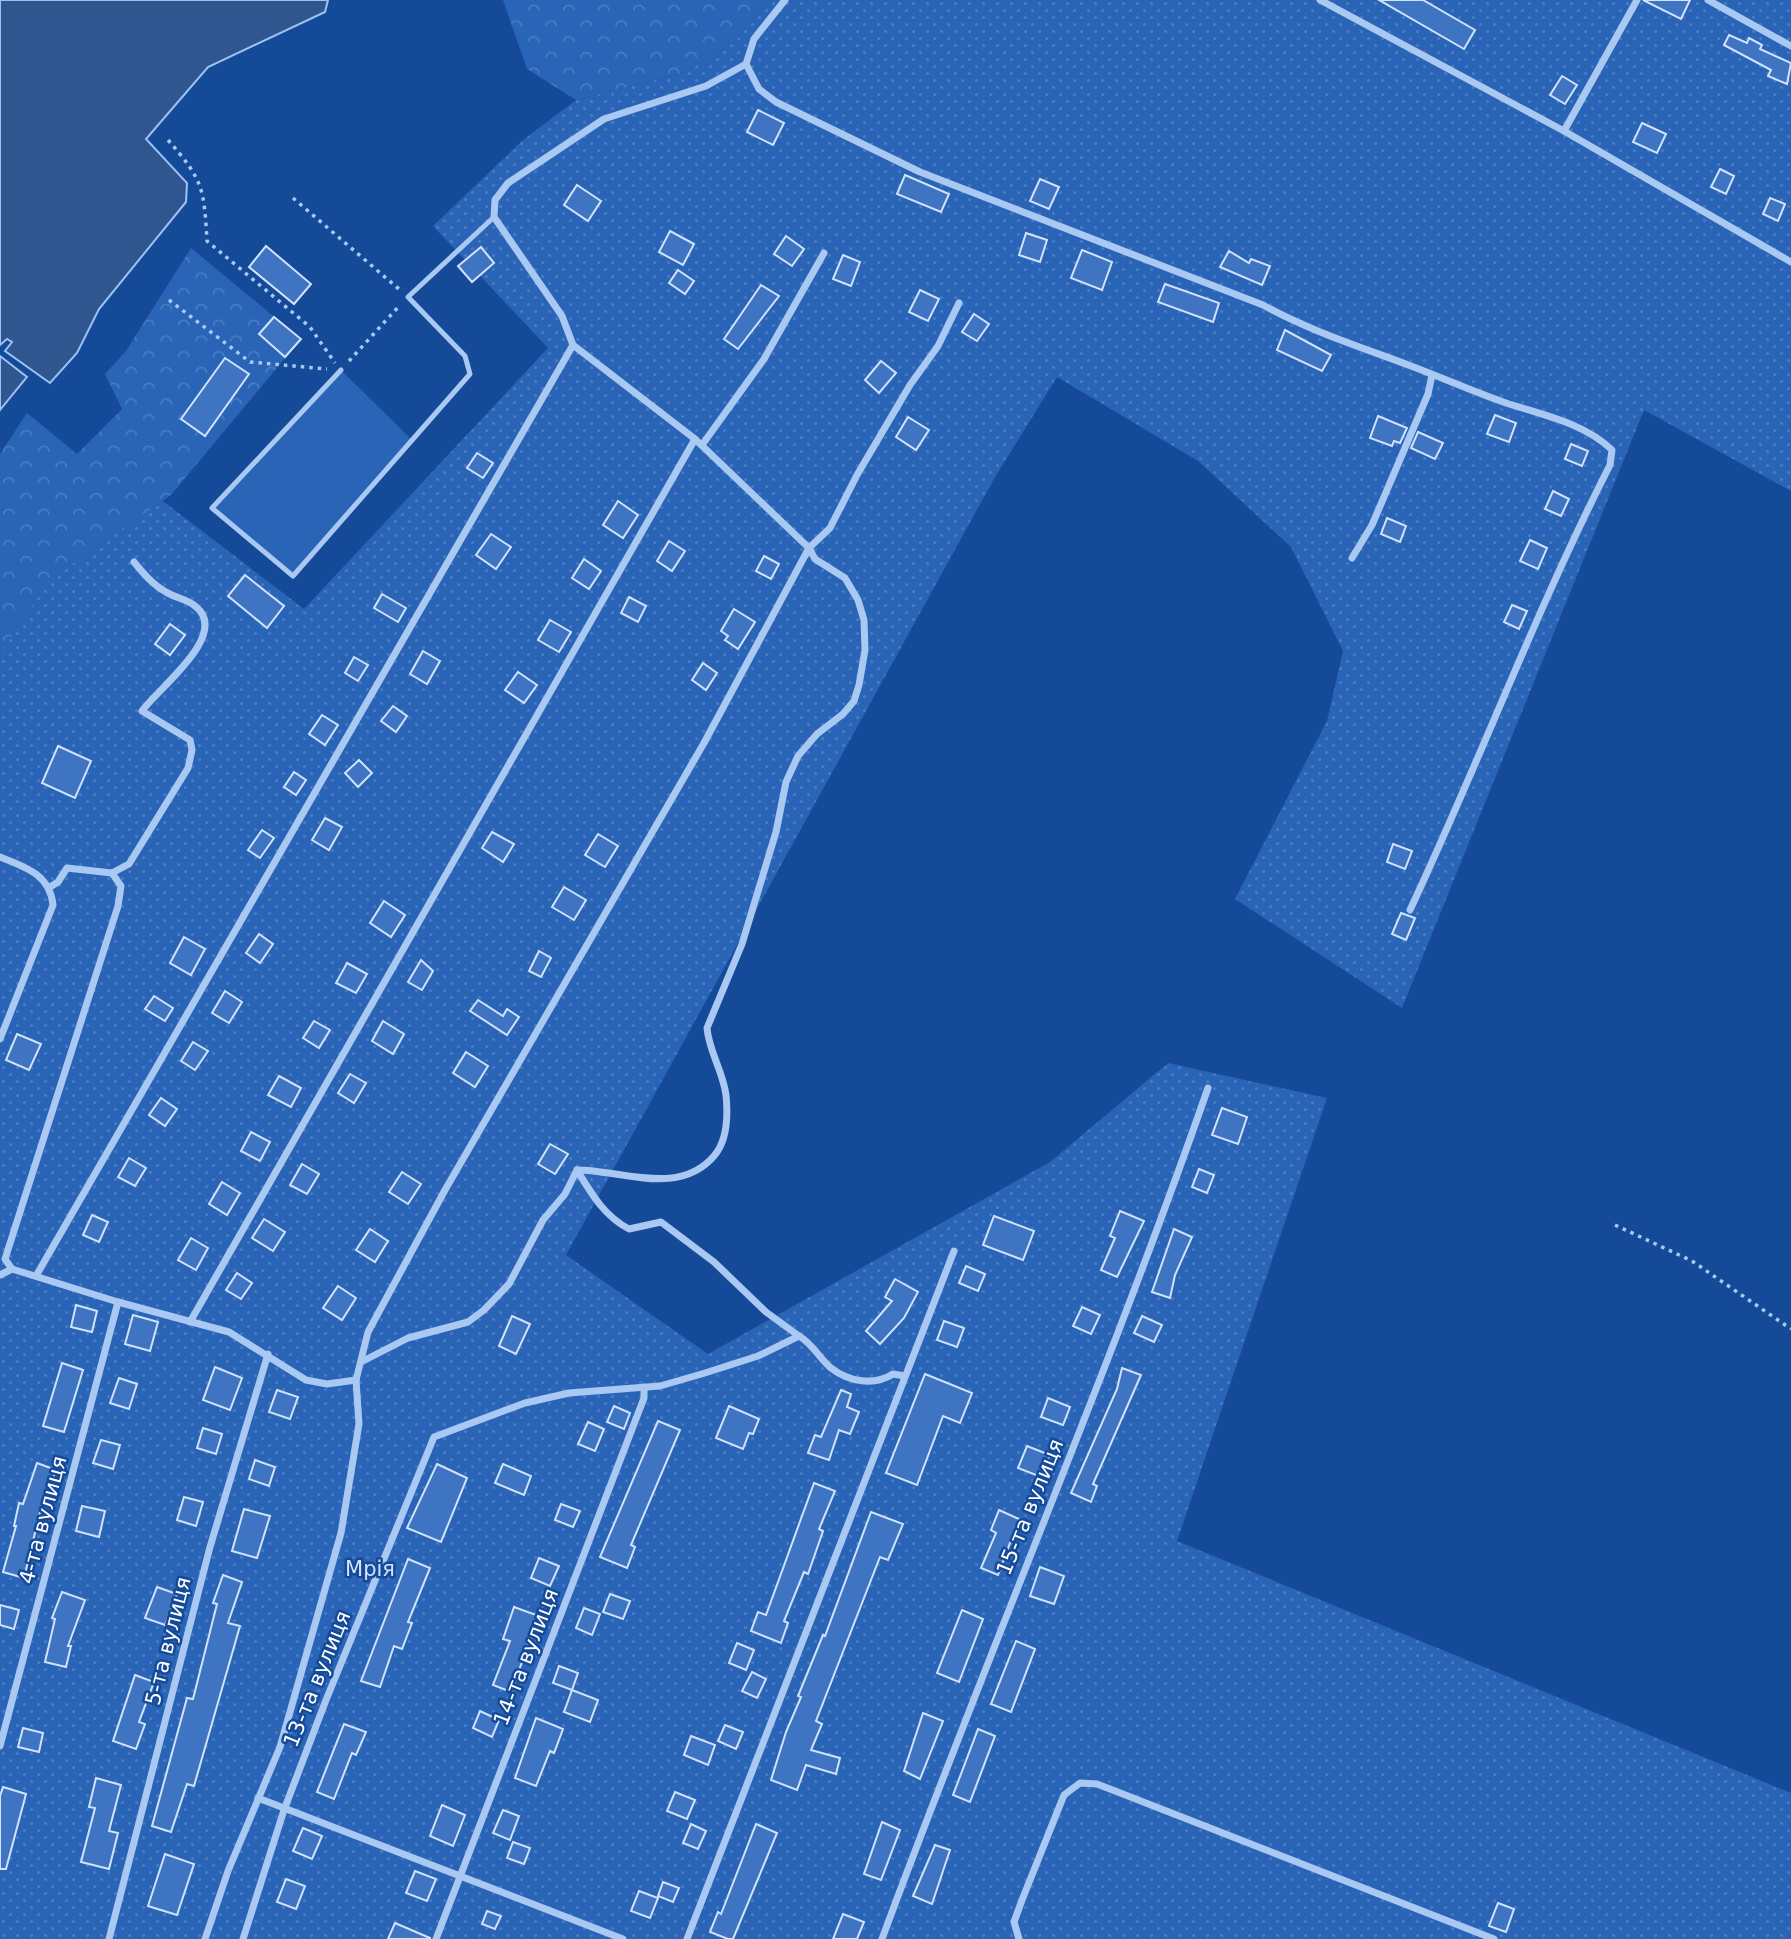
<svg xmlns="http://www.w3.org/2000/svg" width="1791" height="1939" viewBox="0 0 1791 1939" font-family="'DejaVu Sans',sans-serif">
	<defs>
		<pattern id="grass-dots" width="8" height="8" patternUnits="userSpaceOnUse" patternTransform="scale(1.75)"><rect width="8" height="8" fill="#2964b7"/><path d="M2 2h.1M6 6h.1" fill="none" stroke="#497bc2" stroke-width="1.8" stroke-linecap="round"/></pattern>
		<pattern id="forest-crowns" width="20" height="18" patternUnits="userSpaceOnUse" patternTransform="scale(1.75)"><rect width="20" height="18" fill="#2964b7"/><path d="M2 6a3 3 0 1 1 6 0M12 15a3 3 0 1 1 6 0" fill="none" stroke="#497bc2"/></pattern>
	</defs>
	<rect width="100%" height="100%" fill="#154a99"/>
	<path fill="url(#grass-dots)" d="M766,0H1791V491L1644,410L1402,1008L1235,899L1327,721L1343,651L1291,547L1198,461L1057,377L995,477L566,1255L708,1354L1050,1162L1168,1063L1327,1098L1177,1541L1791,1793V1939H0V584L147,489L304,609L548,348L433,226L523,140L576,100L683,73L736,41Z"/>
	<g fill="url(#forest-crowns)">
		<path d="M503,0H766L736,41L683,73L576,100L527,69Z"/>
		<path d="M191,248L301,339L171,495L48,581L0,654V454L27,413L77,454L122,409L105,374L126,351Z"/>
	</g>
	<path fill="#2964b7" d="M341,370L412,440L293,576L212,508Z"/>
	<g fill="#305690" stroke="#9cc2f5" stroke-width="2">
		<path d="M0,0H328L325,12L208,67L146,139L187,183L186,202L99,309L77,353L50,383L5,351L12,342L7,339L0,345Z"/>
		<path d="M0,356L27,377L0,410Z"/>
	</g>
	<g fill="#3e74c1" stroke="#d1e3fc" stroke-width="2">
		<path d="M1379,0H1423L1475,30L1464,49Z"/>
		<path d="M1643,0H1690L1681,19Z"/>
		<path d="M1729,35L1747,43L1749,38L1762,45L1760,49L1791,63L1787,84L1768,76L1771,70L1724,45Z"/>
		<path d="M1562,76L1577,85L1565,104L1550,95Z"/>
		<path d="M758,110L784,123L773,145L747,132Z"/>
		<path d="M1642,123L1666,134L1657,153L1633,142Z"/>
		<path d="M1720,169L1734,176L1726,194L1711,187Z"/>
		<path d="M905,175L949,194L941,212L897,194Z"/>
		<path d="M1040,179L1059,187L1049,209L1030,201Z"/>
		<path d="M577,185L601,201L588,221L564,205Z"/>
		<path d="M1770,198L1785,204L1778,221L1763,214Z"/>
		<path d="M670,231L694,244L683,265L659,252Z"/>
		<path d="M1026,233L1047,240L1040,262L1019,255Z"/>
		<path d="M786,236L804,249L792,266L774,254Z"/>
		<path d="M266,246L311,284L294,304L249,267Z"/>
		<path d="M481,247L494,263L472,282L458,266Z"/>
		<path d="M1082,250L1112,262L1102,290L1071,278Z"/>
		<path d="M1229,251L1249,263L1251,259L1270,266L1262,285L1220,267Z"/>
		<path d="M843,255L860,262L851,286L833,279Z"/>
		<path d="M678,270L694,281L685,294L669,283Z"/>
		<path d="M1165,284L1219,303L1213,322L1158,302Z"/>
		<path d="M761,285L779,296L738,349L724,339Z"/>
		<path d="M920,290L939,299L928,321L909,312Z"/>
		<path d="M974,314L989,324L977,341L962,332Z"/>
		<path d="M274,317L301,339L285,357L259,334Z"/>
		<path d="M1285,330L1331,355L1322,371L1277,350Z"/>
		<path d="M225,358L249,374L205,436L181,419Z"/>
		<path d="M881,361L896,373L879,393L865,380Z"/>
		<path d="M1495,415L1516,423L1509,442L1487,434Z"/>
		<path d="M1378,416L1407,428L1400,443L1394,441L1392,446L1370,438Z"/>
		<path d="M908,417L929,430L916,450L896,437Z"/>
		<path d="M1418,432L1443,443L1435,459L1411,448Z"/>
		<path d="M1571,444L1588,451L1582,466L1565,459Z"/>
		<path d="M477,453L493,463L483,478L467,468Z"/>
		<path d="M1553,491L1569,499L1561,516L1545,509Z"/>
		<path d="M618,501L638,515L623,538L603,525Z"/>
		<path d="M1387,518L1406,526L1400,542L1381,534Z"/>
		<path d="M491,534L511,547L496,569L476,555Z"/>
		<path d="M1530,540L1547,548L1538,569L1520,561Z"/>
		<path d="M669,541L685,551L672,571L657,561Z"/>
		<path d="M764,556L779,564L771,579L756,571Z"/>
		<path d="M584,559L601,571L589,589L572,578Z"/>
		<path d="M245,575L284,606L267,628L228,596Z"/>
		<path d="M382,594L406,608L398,622L374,608Z"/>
		<path d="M629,597L646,606L638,622L621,613Z"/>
		<path d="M1512,605L1527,611L1519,629L1504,622Z"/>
		<path d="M734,609L755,622L738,649L725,640L728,636L721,631Z"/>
		<path d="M550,620L571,632L559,652L538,640Z"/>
		<path d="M170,624L185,635L170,655L155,644Z"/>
		<path d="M423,651L440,661L427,684L410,674Z"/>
		<path d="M354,657L368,665L358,681L345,673Z"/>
		<path d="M703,663L717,673L706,690L692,680Z"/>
		<path d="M518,672L537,685L524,703L505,690Z"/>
		<path d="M393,706L407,716L396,732L381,721Z"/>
		<path d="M322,715L338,725L325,745L309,734Z"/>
		<path d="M58,746L91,761L75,798L42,783Z"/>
		<path d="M359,760L372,773L358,787L345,773Z"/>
		<path d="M294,772L306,780L296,795L284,787Z"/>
		<path d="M325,818L342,827L329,850L312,840Z"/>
		<path d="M262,830L274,838L260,858L248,850Z"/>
		<path d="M492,832L514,844L503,862L482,848Z"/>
		<path d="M598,834L618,846L605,867L585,855Z"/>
		<path d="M1393,844L1412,851L1405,869L1387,862Z"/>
		<path d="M564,887L586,900L574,920L552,907Z"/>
		<path d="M384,901L405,915L391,937L370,923Z"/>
		<path d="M1401,913L1415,918L1406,940L1392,934Z"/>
		<path d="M259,934L273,944L260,963L246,953Z"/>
		<path d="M184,937L205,949L191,975L170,963Z"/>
		<path d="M539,951L551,958L541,977L529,971Z"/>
		<path d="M421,960L433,971L422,990L408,982Z"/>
		<path d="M347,963L367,974L356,993L336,983Z"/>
		<path d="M225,991L242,1002L229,1023L212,1013Z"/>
		<path d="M154,996L173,1008L165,1021L145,1009Z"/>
		<path d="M478,1000L503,1016L507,1009L519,1017L507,1035L470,1011Z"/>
		<path d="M314,1021L330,1030L319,1048L303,1038Z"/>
		<path d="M383,1021L404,1034L393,1054L372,1041Z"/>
		<path d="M17,1034L41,1044L29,1070L6,1060Z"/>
		<path d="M193,1042L208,1051L195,1070L181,1061Z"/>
		<path d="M466,1052L488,1066L475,1087L453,1073Z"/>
		<path d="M350,1074L366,1083L354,1103L338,1093Z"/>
		<path d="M279,1076L301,1088L291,1107L268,1095Z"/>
		<path d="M161,1098L177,1109L165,1126L149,1115Z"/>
		<path d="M1222,1108L1247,1117L1238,1144L1212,1135Z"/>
		<path d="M251,1132L270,1142L260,1161L241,1151Z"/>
		<path d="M550,1144L568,1154L555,1174L538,1164Z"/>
		<path d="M129,1158L146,1168L135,1186L118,1177Z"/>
		<path d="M302,1164L319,1174L307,1194L290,1185Z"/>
		<path d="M1199,1169L1214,1175L1207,1193L1192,1187Z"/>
		<path d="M402,1172L421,1184L408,1204L389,1192Z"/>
		<path d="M222,1182L240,1193L227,1215L209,1204Z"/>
		<path d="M1120,1211L1144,1221L1117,1277L1101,1270L1115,1238L1110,1236Z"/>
		<path d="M92,1215L108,1222L99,1242L83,1235Z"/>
		<path d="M994,1216L1034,1231L1023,1260L983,1245Z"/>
		<path d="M264,1219L285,1232L273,1251L252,1238Z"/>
		<path d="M370,1229L388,1241L375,1262L356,1250Z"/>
		<path d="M1174,1229L1192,1237L1175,1275L1170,1298L1152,1292Z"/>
		<path d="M191,1238L208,1248L196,1270L178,1260Z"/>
		<path d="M966,1266L985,1274L978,1291L959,1283Z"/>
		<path d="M237,1273L252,1283L241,1299L226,1290Z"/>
		<path d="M895,1279L918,1292L904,1318L880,1344L866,1331L892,1301L885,1297Z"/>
		<path d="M338,1286L356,1298L342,1320L323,1308Z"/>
		<path d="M76,1305L97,1311L92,1332L71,1327Z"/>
		<path d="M1082,1307L1100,1315L1091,1334L1073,1326Z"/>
		<path d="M133,1315L158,1322L150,1351L125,1344Z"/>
		<path d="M512,1316L530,1324L516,1354L499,1346Z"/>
		<path d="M1142,1316L1162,1325L1154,1342L1134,1333Z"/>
		<path d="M944,1321L964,1328L957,1347L937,1340Z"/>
		<path d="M62,1363L83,1370L64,1432L43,1426Z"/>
		<path d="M215,1367L242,1378L230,1410L203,1400Z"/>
		<path d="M1122,1368L1141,1375L1093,1484L1097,1486L1091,1502L1071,1493L1117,1389Z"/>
		<path d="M925,1374L972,1393L960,1423L943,1416L917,1485L886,1473Z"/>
		<path d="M119,1378L137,1384L129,1409L110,1403Z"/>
		<path d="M277,1390L298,1397L290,1419L269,1412Z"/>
		<path d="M841,1390L851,1394L847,1407L859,1412L850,1434L839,1430L829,1460L808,1453L815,1435L821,1437Z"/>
		<path d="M1048,1398L1070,1407L1063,1425L1041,1417Z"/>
		<path d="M614,1406L630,1413L624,1429L607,1422Z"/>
		<path d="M729,1406L759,1419L753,1434L749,1433L743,1449L716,1438Z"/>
		<path d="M658,1421L680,1430L631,1545L635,1547L627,1568L600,1557Z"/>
		<path d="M588,1422L604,1429L595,1451L578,1444Z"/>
		<path d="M203,1428L222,1434L216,1454L197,1448Z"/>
		<path d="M101,1440L120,1445L113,1469L93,1463Z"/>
		<path d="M1027,1446L1050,1455L1041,1477L1018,1468Z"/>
		<path d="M255,1460L275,1467L269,1486L249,1479Z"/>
		<path d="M37,1463L56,1470L47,1497L44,1496L24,1578L3,1572L16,1526H14L19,1503L23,1504Z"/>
		<path d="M437,1464L467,1478L441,1542L407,1528Z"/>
		<path d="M503,1464L531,1476L524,1495L495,1483Z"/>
		<path d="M814,1483L835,1491L819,1529L823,1531L814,1557L808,1574L804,1572L784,1621L788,1623L781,1643L751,1631L758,1612L766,1615Z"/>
		<path d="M184,1497L203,1502L196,1526L177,1520Z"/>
		<path d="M561,1504L580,1511L573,1527L555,1520Z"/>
		<path d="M82,1506L105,1511L99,1537L76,1531Z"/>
		<path d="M244,1509L270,1516L257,1558L232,1551Z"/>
		<path d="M999,1510L1019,1519L998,1575L981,1568L996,1533L991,1530Z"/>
		<path d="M871,1512L903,1524L888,1560L880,1557L816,1721L822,1724L811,1750L840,1758L836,1774L806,1765L797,1790L771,1780L786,1732L801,1697L798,1696L823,1635L825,1636Z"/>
		<path d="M539,1558L559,1566L550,1586L531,1578Z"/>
		<path d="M408,1559L430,1568L408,1622L412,1623L402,1649L394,1646L380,1687L361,1681Z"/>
		<path d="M1040,1567L1064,1576L1054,1604L1030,1596Z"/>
		<path d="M223,1575L242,1582L228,1623L240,1626L194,1786L187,1784L171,1832L152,1826L187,1698L193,1699L217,1604L213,1603Z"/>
		<path d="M157,1587L177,1594L165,1625L145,1618Z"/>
		<path d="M62,1592L85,1600L68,1646H71L66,1667L45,1662L55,1619L52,1618Z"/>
		<path d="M610,1594L630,1601L623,1619L603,1612Z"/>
		<path d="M0,1605L19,1610L14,1629L0,1625Z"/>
		<path d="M514,1607L539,1616L511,1692L493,1685L510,1641L503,1639Z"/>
		<path d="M584,1608L600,1614L592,1635L576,1628Z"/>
		<path d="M962,1610L983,1619L959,1682L937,1673Z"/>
		<path d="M1016,1641L1035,1649L1011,1712L991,1704Z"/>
		<path d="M737,1643L754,1650L746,1670L729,1663Z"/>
		<path d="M559,1666L578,1673L572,1690L553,1683Z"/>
		<path d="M752,1672L766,1679L757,1698L742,1691Z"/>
		<path d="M135,1675L154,1682L139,1722L145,1724L136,1749L113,1741Z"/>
		<path d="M572,1690L598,1700L590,1722L564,1712Z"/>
		<path d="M480,1711L499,1720L492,1737L473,1728Z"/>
		<path d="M923,1713L943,1721L920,1779L904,1771Z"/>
		<path d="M536,1718L563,1729L554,1753L550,1751L536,1786L515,1778Z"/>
		<path d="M344,1724L366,1732L356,1755L352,1753L334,1799L317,1792Z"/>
		<path d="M725,1725L743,1732L736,1749L718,1741Z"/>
		<path d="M23,1728L43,1733L39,1752L18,1747Z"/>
		<path d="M978,1729L995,1736L970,1802L953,1795Z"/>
		<path d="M691,1736L715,1745L708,1765L684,1755Z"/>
		<path d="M96,1778L121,1785L109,1831L118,1833L109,1869L81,1862L95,1808L89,1807Z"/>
		<path d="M3,1787L26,1794L6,1869H0V1796Z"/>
		<path d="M675,1792L695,1800L687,1819L667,1811Z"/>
		<path d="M442,1805L465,1815L453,1846L430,1836Z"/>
		<path d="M503,1810L519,1816L510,1840L493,1833Z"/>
		<path d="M882,1822L900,1830L881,1880L864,1874Z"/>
		<path d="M691,1824L706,1831L698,1849L683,1843Z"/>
		<path d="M756,1824L777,1833L733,1939H728L710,1932L718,1912L721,1914Z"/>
		<path d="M303,1828L322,1836L312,1859L293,1851Z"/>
		<path d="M513,1842L530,1848L524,1864L507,1858Z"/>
		<path d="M935,1845L950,1850L932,1904L913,1896Z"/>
		<path d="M165,1854L194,1864L177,1915L148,1906Z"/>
		<path d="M415,1871L436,1879L427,1901L406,1893Z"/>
		<path d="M286,1879L305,1886L296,1909L277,1902Z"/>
		<path d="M663,1882L679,1888L673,1902L658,1896Z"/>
		<path d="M639,1891L658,1898L650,1918L631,1911Z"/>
		<path d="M1498,1903L1514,1909L1506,1932L1489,1926Z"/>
		<path d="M487,1911L501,1916L495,1929L482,1924Z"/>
		<path d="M843,1914L864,1922L857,1939H833Z"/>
		<path d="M395,1923L430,1938V1939H388Z"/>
	</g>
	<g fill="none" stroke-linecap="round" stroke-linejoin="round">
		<g stroke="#a9c8f2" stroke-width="3.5" stroke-dasharray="3.5 5" stroke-linecap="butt">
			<path d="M168,140C203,180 204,188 207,241L310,327L335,363"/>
			<path d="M293,198L400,290"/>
			<path d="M169,300L250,362L327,369"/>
			<path d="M349,361L400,305"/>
			<path d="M1615,1225L1692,1261L1791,1329"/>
		</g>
		<path stroke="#a9c8f2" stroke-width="5" d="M341,370L212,508L293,576L470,374L465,356L408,297L494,217"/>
		<g stroke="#a9c8f2" stroke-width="7">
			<path d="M1320,0L1564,131L1791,262"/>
			<path d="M1708,0L1791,46"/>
			<path d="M746,64L759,89L776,102L920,172L1263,305C1310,331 1361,347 1411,366C1443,378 1474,392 1506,403C1543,415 1584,423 1612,450L1610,465C1536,610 1479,763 1410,910"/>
			<path d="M1564,131L1637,0"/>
			<path d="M702,445L764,359L824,253"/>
			<path d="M1352,558L1372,525L1428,394L1432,375"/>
			<path d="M0,857C26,867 50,875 53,905L0,1039"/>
			<path d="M50,887L58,882L67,868L112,873L129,864L188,768L192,750L190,740L142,711C156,690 232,634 195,606C187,599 175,598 166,592C153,585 143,573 134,562"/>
			<path d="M577,1170C622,1170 679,1197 714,1156C727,1141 728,1115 726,1095C723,1071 709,1052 707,1028L742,944L776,832L786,782L798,756L817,734L843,714L854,701L859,685L865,650L864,620L858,600L845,578L815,559L809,548L695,439L573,345L562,316L494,217L495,200L508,183L604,119L706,86L746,64L754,39L785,0"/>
			<path d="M12,1269L5,1259L118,906L121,886L112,873"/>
			<path d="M0,1275L12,1269L118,1302L229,1332L306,1380L327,1384L356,1380"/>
			<path d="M36,1276L573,345"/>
			<path d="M190,1322L695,439"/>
			<path d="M361,1362L408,1338L468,1322L484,1310L509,1284L543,1220L565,1194L577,1170C591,1193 604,1216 629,1229L661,1222L714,1262L766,1312L799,1336"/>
			<path d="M0,1746L118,1302"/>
			<path d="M258,1798L623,1939"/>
			<path d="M109,1939L210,1547L268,1354"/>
			<path d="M205,1939L228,1871L280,1747L341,1533L359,1424L356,1380L368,1332L445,1190L704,743L809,548L830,528L857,475L910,385L938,346L959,303"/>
			<path d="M243,1939L284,1810L326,1700L434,1437L525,1403L569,1393L660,1386L705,1373L758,1356L799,1336C813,1344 819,1358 831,1368C849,1382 874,1386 893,1374L905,1376"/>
			<path d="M436,1939L644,1398V1387"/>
			<path d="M687,1939L954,1251"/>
			<path d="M882,1939C987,1654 1108,1375 1208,1088"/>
			<path d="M1019,1939L1014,1922L1022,1900L1064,1795L1080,1783L1097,1784L1128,1796L1494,1939"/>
		</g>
	</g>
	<g text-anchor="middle" stroke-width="5" stroke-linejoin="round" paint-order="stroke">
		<g font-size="21" fill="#fff" stroke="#154a99">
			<text transform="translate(1030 1507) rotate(-68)" y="7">15-та вулиця</text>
			<text transform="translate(43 1520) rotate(-75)" y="7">4-та вулиця</text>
			<text transform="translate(168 1641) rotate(-76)" y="7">5-та вулиця</text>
			<text transform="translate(526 1657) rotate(-69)" y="7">14-та вулиця</text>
			<text transform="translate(317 1679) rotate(-68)" y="7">13-та вулиця</text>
		</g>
		<g font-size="21" fill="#d1e3fc" stroke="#154a99">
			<text x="370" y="1576">Мрія</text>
		</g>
	</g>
</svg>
